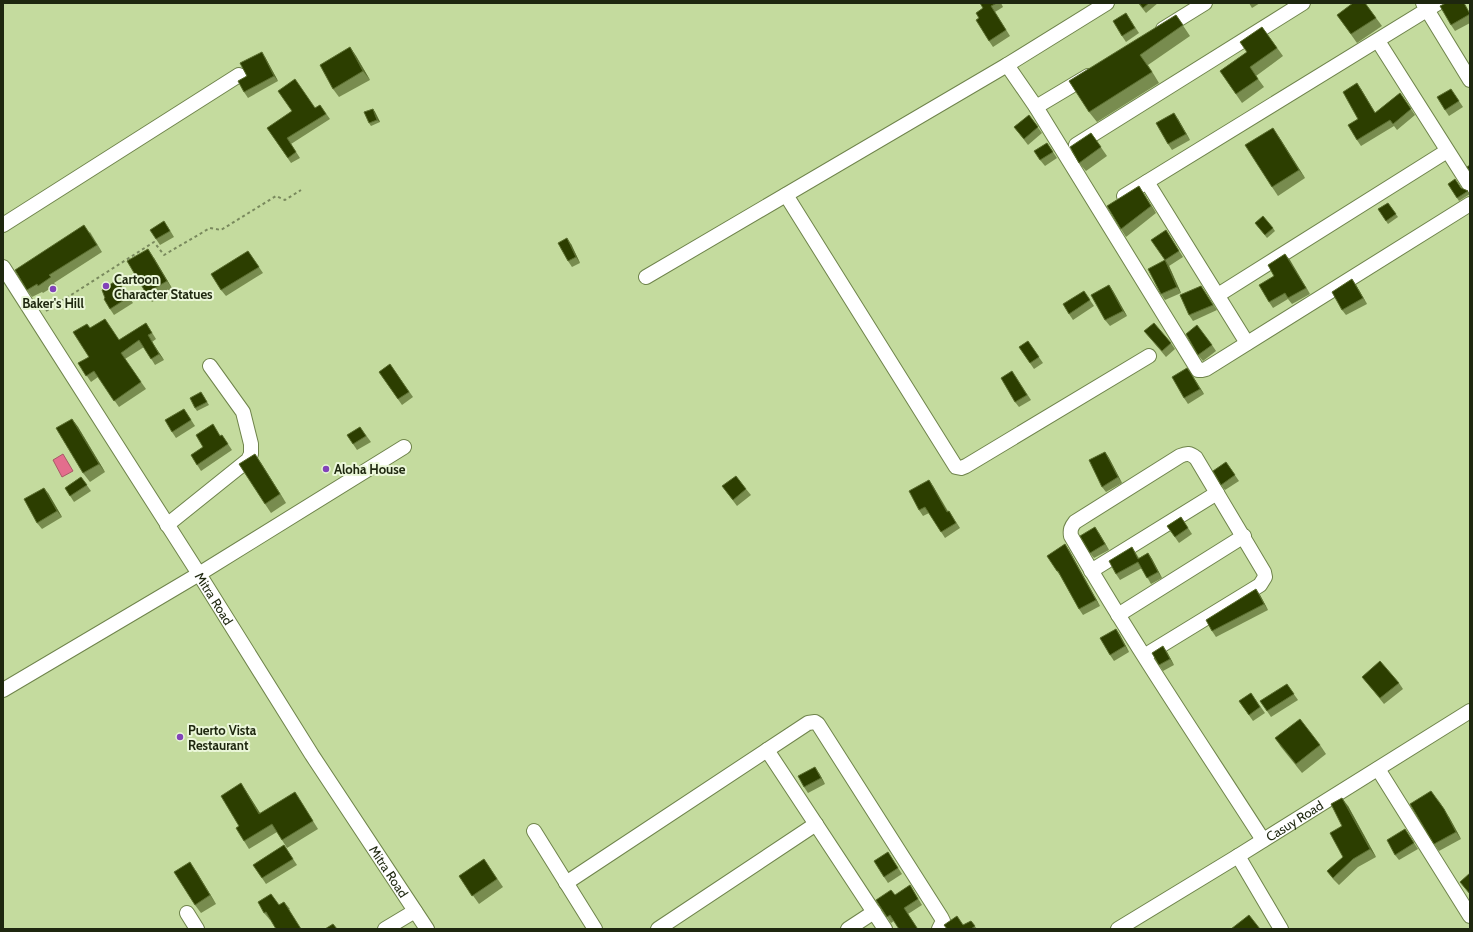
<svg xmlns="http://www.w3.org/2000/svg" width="1473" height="932" viewBox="0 0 1473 932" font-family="Cabin,sans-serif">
	<rect width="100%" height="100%" fill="#c4db9e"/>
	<path fill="#e36e8d" stroke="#a85967" d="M63,454L73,471L62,477L53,460Z"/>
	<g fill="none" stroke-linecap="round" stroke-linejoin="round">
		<defs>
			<g id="minor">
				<path d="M1423,3L1470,80"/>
				<path d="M1163,29L1205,3"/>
				<path d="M1378,41L1470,186"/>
				<path d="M1007,65L1036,107L1198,370H1202L1206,369L1470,204"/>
				<path d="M1036,107L1088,76"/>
				<path d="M1076,145L1303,3"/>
				<path d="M1147,182L1247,343"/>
				<path d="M786,195L956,467L961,468L966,466L1149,356"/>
				<path d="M1124,196L1438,3"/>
				<path d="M3,225L239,75"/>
				<path id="s1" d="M3,267L199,574L312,755L427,929"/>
				<path d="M646,277L1007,65L1107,3"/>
				<path d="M1218,295L1447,151"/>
				<path d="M167,525L248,460L251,454V444L243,412L210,366"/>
				<path d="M1091,571L1217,493"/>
				<path d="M1118,615L1244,536"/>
				<path d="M1144,656L1260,585L1265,577L1264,572L1196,458C1190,453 1187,453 1180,456L1075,522C1071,527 1070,530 1071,536C1131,640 1198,739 1263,840"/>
				<path d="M3,690L199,574L404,447"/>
				<path d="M767,750L885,929"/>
				<path d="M1378,769L1470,916"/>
				<path d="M534,831L595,929"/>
				<path d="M1238,856L1281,929"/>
				<path d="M566,883L808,723L815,722L818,724L941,917L943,921L939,929"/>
				<path d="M187,913L197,929"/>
				<path d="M385,929L415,911"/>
				<path d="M658,929L816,824"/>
				<path d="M848,929L874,912"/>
				<path id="s2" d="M1118,929L1238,856L1470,711"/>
			</g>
		</defs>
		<use href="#minor" stroke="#6f844b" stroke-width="16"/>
		<path stroke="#79895d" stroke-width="2" stroke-dasharray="3 3" stroke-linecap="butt" d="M46,311L154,242L164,255L210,228L221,230L276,196L285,200L301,190"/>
		<use href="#minor" stroke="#fff" stroke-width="14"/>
	</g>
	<g fill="#788c4f">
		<path d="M980,3H1001L1003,7L995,12L1010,36L993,47L989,41L979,18L983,8Z"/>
		<path d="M1138,3H1158L1146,13Z"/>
		<path d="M1249,3H1260L1252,8Z"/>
		<path d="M1365,3L1382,26L1357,43L1337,15Z"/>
		<path d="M1126,13L1139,33L1126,42L1122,36Z"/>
		<path d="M1470,13V23L1455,31L1451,25Z"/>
		<path d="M1176,15L1190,36L1148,65L1159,83L1097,122L1089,112Z"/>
		<path d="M1262,27L1283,56L1256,76L1264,87L1242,103L1220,71L1247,52Z"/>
		<path d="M350,47L356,56L370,80L339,97L333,89Z"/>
		<path d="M265,57L278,81L248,98L244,92L247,76Z"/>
		<path d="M1361,89L1375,113L1400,93L1415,115L1397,130L1394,126L1361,146L1357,140Z"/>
		<path d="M1455,95L1463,107L1449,116L1445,110Z"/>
		<path d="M320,105L330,119L291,144L300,158L291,163L267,128L315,108Z"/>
		<path d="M373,109L375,112L380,122L371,126L369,123Z"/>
		<path d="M1029,115L1042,133L1028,145L1014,127Z"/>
		<path d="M1178,119L1190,140L1172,150L1168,144Z"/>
		<path d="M1091,133L1107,156L1086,171L1079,163Z"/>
		<path d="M1279,137L1305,178L1278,196L1272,187Z"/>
		<path d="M1047,143L1057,158L1045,166L1040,160Z"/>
		<path d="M1448,184L1461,188L1468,191L1470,194L1459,201Z"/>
		<path d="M1144,194L1156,213L1126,237L1121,229Z"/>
		<path d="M1388,203L1398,217L1388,224L1378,209Z"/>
		<path d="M1255,223L1273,228L1275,231L1267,238Z"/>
		<path d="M168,227L174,237L160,245L156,239Z"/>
		<path d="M1166,230L1183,257L1169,266L1181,293L1165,300L1161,294L1165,260Z"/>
		<path d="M90,232L102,252L54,283L56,285L43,293L42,292L32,297L27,290Z"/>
		<path d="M571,244L580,263L572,267L568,261Z"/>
		<path d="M248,251L263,273L226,296L221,290Z"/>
		<path d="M1285,254L1310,294L1292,304L1288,299L1273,308L1269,302L1274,276Z"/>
		<path d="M154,258L173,290L152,302L146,293Z"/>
		<path d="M117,280L133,303L114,315L110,309L105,298Z"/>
		<path d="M1109,285L1113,291L1127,316L1110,326L1105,320Z"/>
		<path d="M1356,285L1367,304L1346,315L1342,310Z"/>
		<path d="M1201,286L1217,310L1193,321L1189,315Z"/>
		<path d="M1088,297L1094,306L1073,320L1069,314Z"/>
		<path d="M105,319L119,340L146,323L156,339L152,342L164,360L155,365L144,347L125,359L146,389L119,407L98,377L91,382L78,363L89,357L90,328Z"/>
		<path d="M1144,331L1171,343L1175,349L1166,357L1149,337Z"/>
		<path d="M1028,341L1043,363L1034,369L1019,347Z"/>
		<path d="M1212,345L1216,351L1203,361L1198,355Z"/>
		<path d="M390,364L413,397L402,405L379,372Z"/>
		<path d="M1190,372L1204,394L1188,404L1184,398Z"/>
		<path d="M1016,377L1031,400L1019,407L1015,402Z"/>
		<path d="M203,395L209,405L197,411L195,408Z"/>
		<path d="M184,409L195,426L176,438L172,432Z"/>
		<path d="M72,419L78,427L105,472L90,482L83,473Z"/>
		<path d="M360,427L371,442L357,450L347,435Z"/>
		<path d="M222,435L232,450L201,471L191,455Z"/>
		<path d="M1105,452L1109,458L1122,483L1106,492L1102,487Z"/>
		<path d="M1226,462L1239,481L1225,490L1221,485Z"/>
		<path d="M261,463L286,503L271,513L265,504Z"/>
		<path d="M81,477L91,491L74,502L65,488Z"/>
		<path d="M929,480L933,486L948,511H949L960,528L945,538L929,513L923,516L919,510Z"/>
		<path d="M722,486L746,489L751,495L737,506Z"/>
		<path d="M48,493L62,517L42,529L37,523Z"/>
		<path d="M1181,517L1192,534L1179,543L1167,526Z"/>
		<path d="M1099,533L1109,550L1094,558L1090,553Z"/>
		<path d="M1065,544L1069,550L1100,606L1083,615L1079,609L1061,577L1047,556Z"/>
		<path d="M1132,547L1139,558L1148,553L1152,559L1162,578L1151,584L1142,568L1120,580L1116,574Z"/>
		<path d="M1260,595L1268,610L1216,637L1212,631Z"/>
		<path d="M1116,629L1120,635L1129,652L1114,661L1110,655Z"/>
		<path d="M1167,652L1174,665L1163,671L1159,665Z"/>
		<path d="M1362,677L1399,683L1403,689L1384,704Z"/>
		<path d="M1291,690L1298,700L1271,717L1267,711Z"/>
		<path d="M1251,693L1265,713L1253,721L1239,701Z"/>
		<path d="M1275,738L1320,745L1326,754L1302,773L1281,747Z"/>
		<path d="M819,773L825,784L808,793L804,787Z"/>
		<path d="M246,791L260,813L300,800L318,829L287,848L277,832L249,849L244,841L239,826Z"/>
		<path d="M1348,806L1376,857L1358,867L1339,885L1333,879L1327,871L1343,857L1342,826Z"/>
		<path d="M1449,817L1461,839L1439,851L1434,844Z"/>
		<path d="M1405,829L1418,849L1399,860L1395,855Z"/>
		<path d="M284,845L297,865L266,884L262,878Z"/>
		<path d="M888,852L902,874L888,883L884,877Z"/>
		<path d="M484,859L503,887L479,904L459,876Z"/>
		<path d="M196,871L216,904L201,913L195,905Z"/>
		<path d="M910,885L922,905L908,914L918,929H899L894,921L891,923L876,900L895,895Z"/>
		<path d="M284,902L290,909L270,920L264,913Z"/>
		<path d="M971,921L977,929H947L963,925Z"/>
	</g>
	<g fill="#5a6d2f">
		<path d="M350,47L356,56L370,80L363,71Z"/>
		<path d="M262,52L265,57L278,81L274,76Z"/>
		<path d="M1357,83L1361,89L1379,119L1375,113Z"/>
		<path d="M373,109L375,112L380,122L377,120Z"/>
		<path d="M1174,113L1178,119L1190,140L1186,134Z"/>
		<path d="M1273,128L1279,137L1305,178L1299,170Z"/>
		<path d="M1139,186L1144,194L1156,213L1151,206Z"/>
		<path d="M567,238L571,244L580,263L576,257Z"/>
		<path d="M148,249L154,258L173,290L167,281Z"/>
		<path d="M1285,254L1290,260L1310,294L1306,288Z"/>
		<path d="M1165,260L1169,266L1181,293L1177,287Z"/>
		<path d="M1352,279L1356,285L1367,304L1363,298Z"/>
		<path d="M1109,285L1113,291L1127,316L1123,311Z"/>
		<path d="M148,335L152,342L164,360L159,354Z"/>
		<path d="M1190,372L1194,378L1204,394L1200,389Z"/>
		<path d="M72,419L78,427L105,472L99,464Z"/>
		<path d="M1105,452L1109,458L1122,483L1118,477Z"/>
		<path d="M255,454L261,463L286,503L280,494Z"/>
		<path d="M929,480L933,486L951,518L947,512Z"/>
		<path d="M44,488L48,493L62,517L57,511Z"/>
		<path d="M1095,527L1099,533L1109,550L1105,544Z"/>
		<path d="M1065,544L1069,550L1100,606L1096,600Z"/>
		<path d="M1148,553L1152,559L1162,578L1158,572Z"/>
		<path d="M1256,589L1260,595L1268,610L1264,604Z"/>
		<path d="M1116,629L1120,635L1129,652L1125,646Z"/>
		<path d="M1163,646L1167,652L1174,665L1170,659Z"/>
		<path d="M815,767L819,773L825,784L821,778Z"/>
		<path d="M241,783L246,791L265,821L259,814Z"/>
		<path d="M1342,798L1348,806L1376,857L1370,849Z"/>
		<path d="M1437,798L1449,817L1461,839L1456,832Z"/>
		<path d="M190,862L196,871L216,904L210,895Z"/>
	</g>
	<g fill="#2c3e00" stroke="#5a6d2f">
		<path d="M980,3H997L991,6L1006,30L989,41L976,20L979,18L976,13L983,8Z"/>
		<path d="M1139,3H1149L1143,8Z"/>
		<path d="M1353,3H1365L1376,18L1351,34L1337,15Z"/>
		<path d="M1446,3H1464L1470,14L1451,25L1440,6Z"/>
		<path d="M1126,13L1135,28L1122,36L1113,21Z"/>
		<path d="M1176,15L1183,25L1140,55L1152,72L1089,112L1069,81Z"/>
		<path d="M1262,27L1277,48L1250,67L1258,79L1236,94L1220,71L1247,52L1240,42Z"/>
		<path d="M350,47L363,71L333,89L320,65Z"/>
		<path d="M262,52L274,76L244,92L238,81L247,76L240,63Z"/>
		<path d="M295,79L315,108L320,105L326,114L287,138L296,152L288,158L267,128L292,111L278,91Z"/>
		<path d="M1357,83L1375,113L1400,93L1411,109L1393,124L1390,120L1357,140L1348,125L1358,119L1343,92Z"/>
		<path d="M1451,89L1459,101L1445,110L1437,97Z"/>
		<path d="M373,109L377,120L369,123L364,112Z"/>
		<path d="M1174,113L1186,134L1168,144L1156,123Z"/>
		<path d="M1029,115L1038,127L1024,139L1014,127Z"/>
		<path d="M1273,128L1299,170L1272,187L1245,145Z"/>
		<path d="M1091,133L1101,147L1079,163L1070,147Z"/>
		<path d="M1047,143L1053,152L1040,160L1034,151Z"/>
		<path d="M1470,165V171L1467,167Z"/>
		<path d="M1455,179L1461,188L1468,191L1457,198L1448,184Z"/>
		<path d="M1139,186L1151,206L1121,229L1107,206Z"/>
		<path d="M1388,203L1396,214L1386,221L1378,209Z"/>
		<path d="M1263,216L1273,228L1265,235L1255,223Z"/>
		<path d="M164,221L170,231L156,239L150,230Z"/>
		<path d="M84,225L97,245L49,275L51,277L38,286L37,284L27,290L15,270Z"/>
		<path d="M1166,230L1179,251L1165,260L1151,240Z"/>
		<path d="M567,238L576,257L568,261L558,243Z"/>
		<path d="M148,249L167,281L146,293L127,261Z"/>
		<path d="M248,251L259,267L221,290L211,274Z"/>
		<path d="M1285,254L1306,288L1288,298L1285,293L1269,302L1259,285L1274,276L1268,265Z"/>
		<path d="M1165,260L1177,287L1161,294L1148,269Z"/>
		<path d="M1352,279L1363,298L1342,310L1332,292Z"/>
		<path d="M117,280L129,297L110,309L104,299L105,298L102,290Z"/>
		<path d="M1109,285L1123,311L1105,320L1091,295Z"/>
		<path d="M1201,286L1213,305L1189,315L1180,295Z"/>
		<path d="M1084,291L1090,300L1069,314L1063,304Z"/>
		<path d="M105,319L119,340L146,323L152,333L148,335L159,354L151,359L139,340L121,353L141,382L114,401L94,371L86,376L78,363L89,357L73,332L87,324L90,328Z"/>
		<path d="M1154,323L1171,343L1162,351L1144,331Z"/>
		<path d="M1197,325L1212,345L1198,355L1186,334Z"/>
		<path d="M1028,341L1039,357L1030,363L1019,347Z"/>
		<path d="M390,364L409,392L398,399L379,372Z"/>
		<path d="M1187,368L1190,372L1200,389L1184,398L1172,377Z"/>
		<path d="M1012,371L1027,395L1015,402L1001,378Z"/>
		<path d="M201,392L207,402L195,408L190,398Z"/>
		<path d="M184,409L191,420L172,432L165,420Z"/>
		<path d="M72,419L99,464L83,473L56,428Z"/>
		<path d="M213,424L220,436L222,435L228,444L197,465L191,455L203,447L196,435Z"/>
		<path d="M360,427L366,436L353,444L347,435Z"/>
		<path d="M1105,452L1118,477L1102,487L1089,460Z"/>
		<path d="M255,454L280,494L265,504L239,464Z"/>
		<path d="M1226,462L1235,475L1221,485L1213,471Z"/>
		<path d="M736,476L746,489L733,500L722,486Z"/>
		<path d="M81,477L87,485L70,496L65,488Z"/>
		<path d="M929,480L947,512L949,511L956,523L941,532L925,507L919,510L909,491Z"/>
		<path d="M44,488L57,511L37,523L24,499Z"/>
		<path d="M1181,517L1188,528L1175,537L1167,526Z"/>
		<path d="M1095,527L1105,544L1090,553L1080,536Z"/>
		<path d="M1065,544L1096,600L1079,609L1058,571H1057L1047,556Z"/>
		<path d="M1132,547L1138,559L1148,553L1158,572L1147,578L1138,562L1116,574L1109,561Z"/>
		<path d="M1256,589L1264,604L1212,631L1206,620Z"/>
		<path d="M1116,629L1125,646L1110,655L1100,638Z"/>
		<path d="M1163,646L1170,659L1159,665L1152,653Z"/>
		<path d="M1380,661L1399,683L1380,698L1362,677Z"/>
		<path d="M1287,684L1294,694L1267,711L1260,701Z"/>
		<path d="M1251,693L1260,707L1249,715L1239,701Z"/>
		<path d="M1300,719L1320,745L1296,764L1275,738Z"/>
		<path d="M815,767L821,778L804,787L798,776Z"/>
		<path d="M241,783L259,814L295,792L313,821L282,840L272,824L244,841L236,828L239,826L221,796Z"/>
		<path d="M1431,791L1444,809L1456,832L1434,844L1410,804Z"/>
		<path d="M1342,798L1370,849L1353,859L1333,878L1327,871L1343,857L1330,833L1342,826L1331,804Z"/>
		<path d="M1405,829L1414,843L1395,855L1387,840Z"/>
		<path d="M284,845L293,859L262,878L253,865Z"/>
		<path d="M888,852L898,868L884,877L874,861Z"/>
		<path d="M484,859L497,879L472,896L459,876Z"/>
		<path d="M190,862L210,895L195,905L174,872Z"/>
		<path d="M1470,873V894L1460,882Z"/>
		<path d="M910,885L918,899L904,908L917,928L915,929H899L890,915L887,917L876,900L891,890L895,895Z"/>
		<path d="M271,894L279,905L284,902L301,929H276L266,912L264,913L258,902Z"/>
		<path d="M1249,915L1260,929H1231Z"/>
		<path d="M957,916L963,925L971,921L975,926L971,929H947L944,925Z"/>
		<path d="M333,924L337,929H325Z"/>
	</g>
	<g fill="#8243b9" stroke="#ebf7d9" stroke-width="1.5">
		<circle cx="106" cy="286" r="4"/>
		<circle cx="53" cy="289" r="4"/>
		<circle cx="326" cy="469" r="4"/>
		<circle cx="180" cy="737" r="4"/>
	</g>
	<g text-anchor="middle" stroke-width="4" stroke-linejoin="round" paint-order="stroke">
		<g font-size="13" font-weight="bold" fill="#1e270f" stroke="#ebf7d9" text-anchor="start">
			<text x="114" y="284">Cartoon<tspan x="114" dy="15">Character Statues</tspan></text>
			<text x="53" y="308" text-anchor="middle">Baker's Hill</text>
			<text x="334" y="474">Aloha House</text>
			<text x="188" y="735">Puerto Vista<tspan x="188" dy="15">Restaurant</tspan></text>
		</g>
		<g font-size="13" fill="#1e270f" stroke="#ebf7d9">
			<text dy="5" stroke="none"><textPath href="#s1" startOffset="393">Mitra Road</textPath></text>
			<text dy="5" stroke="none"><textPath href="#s2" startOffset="207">Casuy Road</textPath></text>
			<text dy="5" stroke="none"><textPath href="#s1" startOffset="717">Mitra Road</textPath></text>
		</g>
	</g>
	<rect width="1473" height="932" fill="none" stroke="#1e270f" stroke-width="8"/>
</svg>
